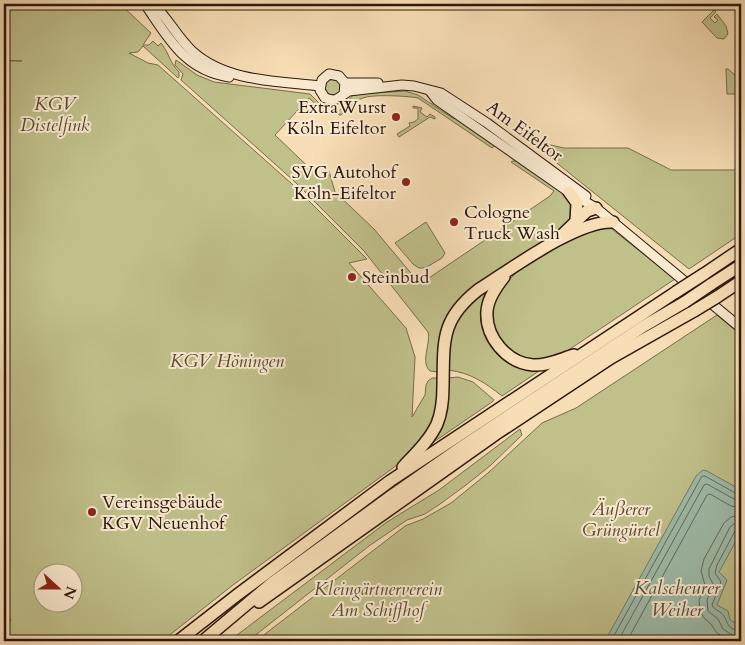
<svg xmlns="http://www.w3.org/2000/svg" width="745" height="645" viewBox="0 0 745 645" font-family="Cardo,serif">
	<rect width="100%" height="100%" fill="#f8deb6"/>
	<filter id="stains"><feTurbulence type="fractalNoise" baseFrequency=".004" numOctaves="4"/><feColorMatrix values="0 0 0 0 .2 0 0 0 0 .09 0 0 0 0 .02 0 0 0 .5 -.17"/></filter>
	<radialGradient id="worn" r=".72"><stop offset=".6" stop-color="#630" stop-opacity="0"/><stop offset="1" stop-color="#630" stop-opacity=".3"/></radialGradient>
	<g fill="#c0c08b" stroke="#766c4c" fill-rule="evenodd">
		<path d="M4,4H120L151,33L143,45H149L153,41L158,46L161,43C169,53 170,63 179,72V77L178,78L143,46L138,52L129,53L148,63L158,65L292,184L367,259L349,263L406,328L415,357L412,417L425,395L426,385L428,381L432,378H439L436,416L429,431L408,457L233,585L162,641H4V626L11,620L4,609V61H22L4,60ZM42,572H72V602H42Z"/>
		<path d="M714,10L716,12L710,18L715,23L718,20L714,17L717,14L726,26L728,34L724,39L717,38L702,22Z"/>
		<path d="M176,60L197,75L214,82L310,94L328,112L327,115L309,98L275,135L321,179L329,171L335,192L374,229L420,284L550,196L554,191L511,162L513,161C524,160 561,189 569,198C573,203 572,212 573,218L565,228L479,285L463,298L438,372L430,371C420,362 431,344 428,332L364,251L294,181L181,80L183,74L175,65Z"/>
		<path d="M726,69H728L741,80V94H727Z"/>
		<circle cx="333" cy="87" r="8"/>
		<path d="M405,91L418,95L454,119L456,117L493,143L494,146L492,148L418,98C409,96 372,94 363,98C354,101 348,109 341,115H339V111L354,94Z"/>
		<path d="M413,106L422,108L420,112L427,117L430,114L435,117V119L430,117L399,137L397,134L410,126L409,123L414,122L418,119V108H413Z"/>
		<path d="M528,140L564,148H628L671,170H741V234L689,269Z"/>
		<path d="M426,222L445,253L442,258L425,268H419L413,264L395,243Z"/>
		<path d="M608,226L675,279L561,355L540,362L516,356L498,340L492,320L493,304L502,287L518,271L589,228Z"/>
		<path d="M490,287L489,339L542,369L502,396C484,382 471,373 448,370L449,339L460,312Z"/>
		<path d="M717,315L741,335V641H256L405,526L423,519L451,503L488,473L542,423L576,408Z"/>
		<path d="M458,377L473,382L494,400L492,402L432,443L438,431L448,378Z"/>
		<path d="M520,429L522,435L491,465L466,485L440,504L425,514L407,520L369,546L248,641H229L387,522L439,490Z"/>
	</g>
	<path fill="#9ebcaa" stroke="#707a6b" d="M703,470L707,471L741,490V532L719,572L727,580L717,605L728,611L730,620L741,626V641H605L696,476Z"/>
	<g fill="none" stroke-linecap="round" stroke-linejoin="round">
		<g stroke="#646a5c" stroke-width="1">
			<path d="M741,522L735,523L730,527L709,569V576L713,584L707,600L708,611L718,619L723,629L732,635L741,637"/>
			<path d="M741,528L735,531L717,565L715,573L721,582L712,605C715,611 721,611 724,616C729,625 727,629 741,631"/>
			<path d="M611,641L702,476H705L737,494H741"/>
			<path d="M618,641L704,485L707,484L734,499L741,501"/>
			<path d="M627,641L707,495L710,494L731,506L741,508"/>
			<path d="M727,641L716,632L711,624L704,618L700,611L699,600L705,585L701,571L704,559L724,523L731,517L741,515"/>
		</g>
		<defs>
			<g id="secondary">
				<path d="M145,4C168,37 184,70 229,77"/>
				<path d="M153,4C168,18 177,37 192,51C226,82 277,81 320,86"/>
				<path d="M345,83H378"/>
				<path d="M430,91L437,100L569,192L596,208L741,328"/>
				<path d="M344,94L345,83L339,76L329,74L322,80L320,90L325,98L333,100L337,99L349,91L402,85L414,86L441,93L487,123L586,196"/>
			</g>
			<g id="highway">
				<path d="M569,192L577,203L576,221"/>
				<path d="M562,235L587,211L596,208"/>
				<path d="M704,274L741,249"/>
				<path d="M504,277C496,287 488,298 487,311C485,337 507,363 533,365C547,366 561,359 574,355"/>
				<path d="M710,285L741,265"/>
				<path d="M717,297L741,281"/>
				<path d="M403,467C415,454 429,441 437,424C442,412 443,399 443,386C444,342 440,320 478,290C510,270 577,220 613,222"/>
				<path d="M259,602L496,434L611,358L694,311"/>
				<path d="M178,641L237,595L390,481L676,292"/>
				<path d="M203,641L272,583L394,494L463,446L644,326L685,302"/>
			</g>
		</defs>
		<use href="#secondary" stroke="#2b180d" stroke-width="11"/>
		<use href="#highway" stroke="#2b180d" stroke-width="14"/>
		<use href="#secondary" stroke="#faead0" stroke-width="9"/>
		<use href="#highway" stroke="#f8deb6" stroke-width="11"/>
		<defs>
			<g id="highway-bridge">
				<path d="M676,292L704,274"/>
				<path d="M685,302L710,285"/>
				<path d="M694,311L717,297"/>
			</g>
		</defs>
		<use href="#highway-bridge" stroke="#2b180d" stroke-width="14" stroke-linecap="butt"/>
		<use href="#highway-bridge" stroke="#f8deb6" stroke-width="11"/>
	</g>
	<g fill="#8f2418" stroke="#faead0" stroke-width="2">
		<circle cx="396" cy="117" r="5"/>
		<circle cx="406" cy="182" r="5"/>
		<circle cx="454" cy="222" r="5"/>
		<circle cx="352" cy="277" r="5"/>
		<circle cx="92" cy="512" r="5"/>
	</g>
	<g text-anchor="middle" stroke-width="4" stroke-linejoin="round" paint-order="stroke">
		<g font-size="18" font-style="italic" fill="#584a33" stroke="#faead0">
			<text x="55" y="110">KGV<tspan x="55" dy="21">Distelfink</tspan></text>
			<text x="227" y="367">KGV Höningen</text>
			<text x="621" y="515">Äußerer<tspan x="621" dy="21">Grüngürtel</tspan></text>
			<text x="378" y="595">Kleingärtnerverein<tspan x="378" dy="21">Am Schiffhof</tspan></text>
		</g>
		<g font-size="18" fill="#2b180d" stroke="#faead0" text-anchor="start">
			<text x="386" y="113" text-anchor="end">ExtraWurst<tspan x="386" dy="21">Köln Eifeltor</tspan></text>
			<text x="396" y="178" text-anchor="end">SVG Autohof<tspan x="396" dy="21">Köln-Eifeltor</tspan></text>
			<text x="464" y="218">Cologne<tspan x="464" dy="21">Truck Wash</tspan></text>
			<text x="362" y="283">Steinbud</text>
			<text x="102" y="508">Vereinsgebäude<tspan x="102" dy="21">KGV Neuenhof</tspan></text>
		</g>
		<g font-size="18" fill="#2b180d" stroke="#faead0">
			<text transform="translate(525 131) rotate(36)" y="6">Am Eifeltor</text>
		</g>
		<g font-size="19" font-style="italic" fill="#535144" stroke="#faead0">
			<text x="677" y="594">Kalscheurer<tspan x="677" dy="22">Weiher</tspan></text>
		</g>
	</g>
	<rect width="745" height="645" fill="none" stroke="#f8deb6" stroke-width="20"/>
	<rect x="5" y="5" width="735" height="635" fill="none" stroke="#2b180d" stroke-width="2.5"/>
	<rect x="10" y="10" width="725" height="625" fill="none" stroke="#2b180d"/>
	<g transform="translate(58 588) rotate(111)"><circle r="24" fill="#faead0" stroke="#a79682"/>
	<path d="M0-4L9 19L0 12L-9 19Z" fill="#8f2418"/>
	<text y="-8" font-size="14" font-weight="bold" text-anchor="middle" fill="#2b180d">N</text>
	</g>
	<rect width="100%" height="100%" filter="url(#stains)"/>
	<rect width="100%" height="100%" fill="url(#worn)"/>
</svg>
